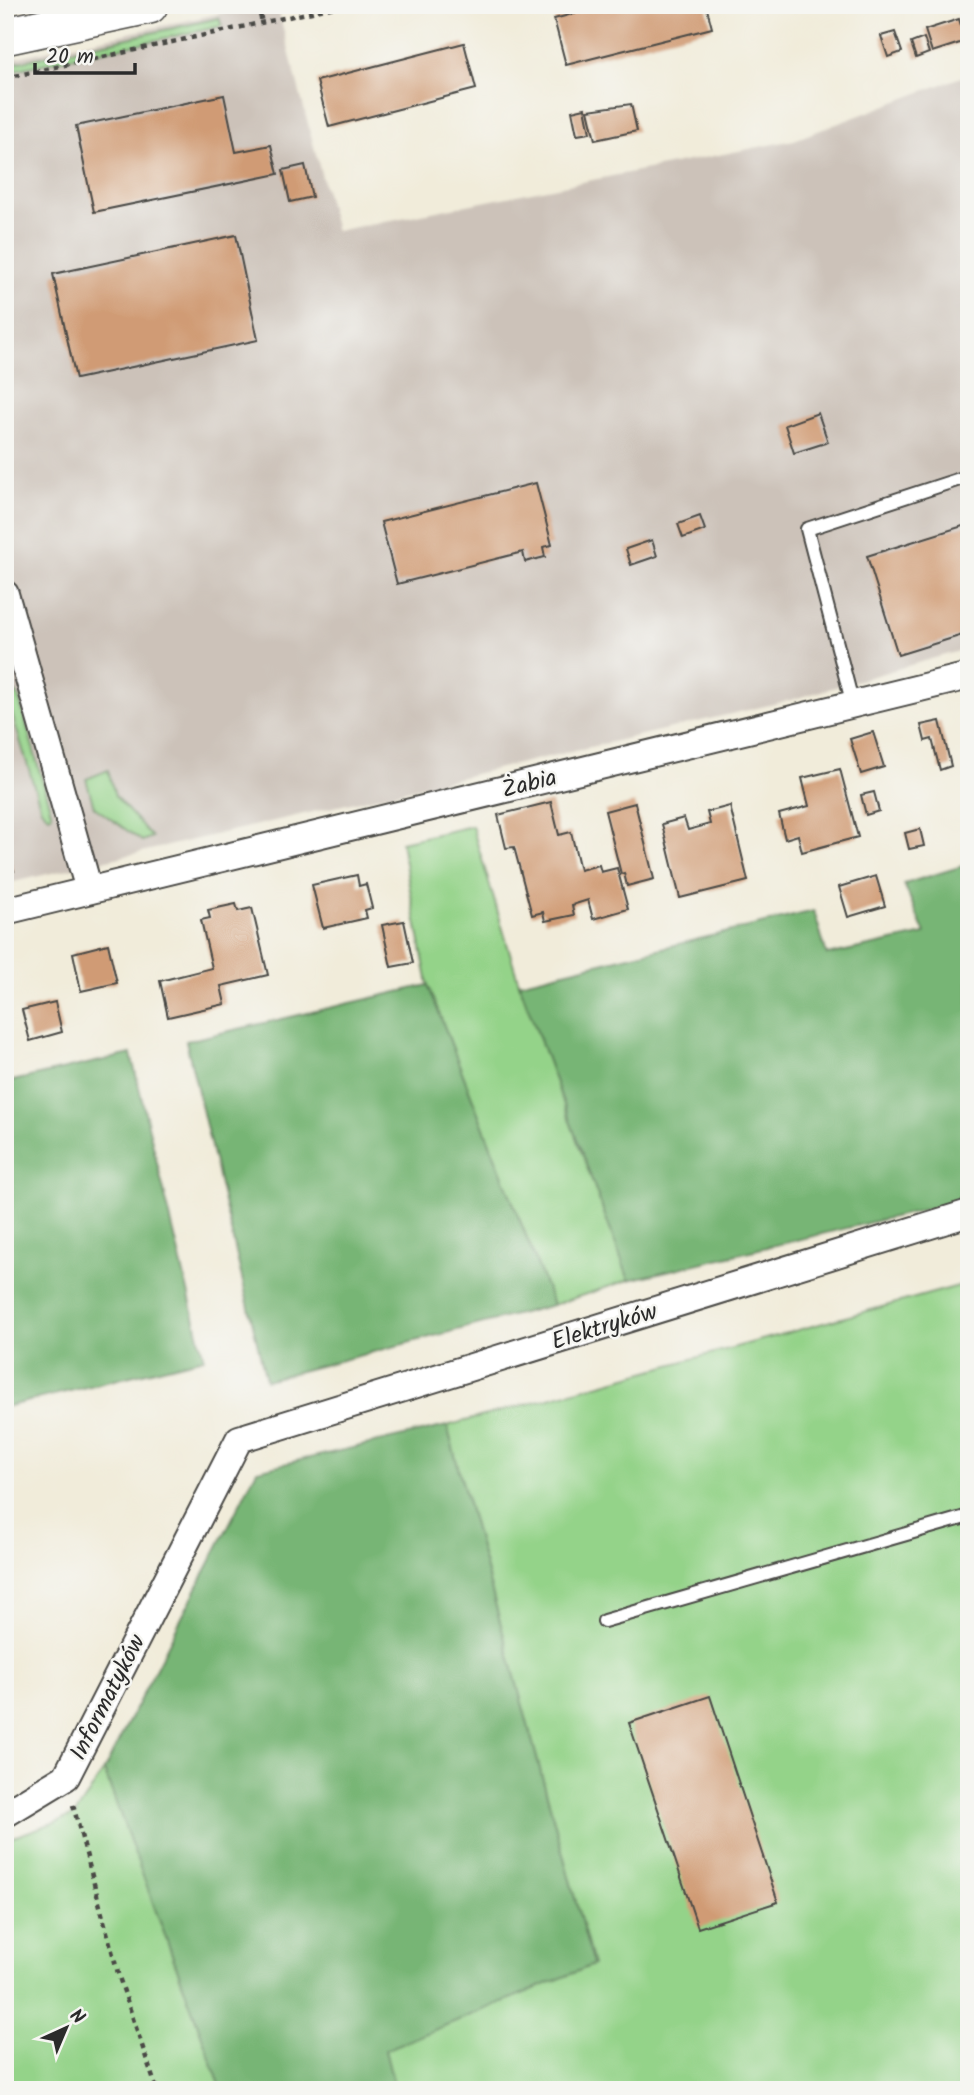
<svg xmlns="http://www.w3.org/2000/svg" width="974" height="2095" viewBox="0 0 974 2095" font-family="Kalam,sans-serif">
	<rect width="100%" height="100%" fill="#f6f6f2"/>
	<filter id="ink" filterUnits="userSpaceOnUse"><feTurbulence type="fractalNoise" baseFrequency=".0143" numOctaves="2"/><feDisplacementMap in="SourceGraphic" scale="14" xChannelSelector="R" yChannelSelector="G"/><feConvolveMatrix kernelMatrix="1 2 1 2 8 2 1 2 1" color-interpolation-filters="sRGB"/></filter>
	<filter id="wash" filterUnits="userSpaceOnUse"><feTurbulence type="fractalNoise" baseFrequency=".00686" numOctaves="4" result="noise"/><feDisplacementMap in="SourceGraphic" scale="28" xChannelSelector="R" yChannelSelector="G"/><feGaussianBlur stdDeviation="1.57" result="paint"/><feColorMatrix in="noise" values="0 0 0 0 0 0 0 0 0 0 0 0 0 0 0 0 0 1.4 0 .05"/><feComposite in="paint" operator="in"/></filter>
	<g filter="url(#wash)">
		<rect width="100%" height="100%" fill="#f1ecda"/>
		<path fill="#ccc2b9" d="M258,5H277L336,231L794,140L969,74V648L791,700L5,884V60Z"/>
		<g fill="#94d389" stroke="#607f5a" stroke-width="2">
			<path d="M219,18L222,26L5,72V65Z"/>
			<path d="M5,683L18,695L52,815L48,816L41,809L5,691Z"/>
			<path d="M108,770L115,796L152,837L142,841L94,807L86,779Z"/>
			<path d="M472,826L519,983L629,1280L553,1305L428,985L401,842Z"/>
			<path d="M969,1283V2090H395L384,2050L593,1965L447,1426Z"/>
			<path d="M104,1770L222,2090H5V1840L75,1815Z"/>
		</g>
		<g fill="#77b575" stroke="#517050" stroke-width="2">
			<path d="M969,864V1199L629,1280L519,983L814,911L827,955L925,934L904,884Z"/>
			<path d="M428,985L553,1305L266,1380L186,1041Z"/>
			<path d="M131,1054L204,1358L5,1407V1074L8,1082Z"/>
			<path d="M447,1426L593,1965L385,2050L395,2090H222L104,1770L257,1470Z"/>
		</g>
		<g id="blocks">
			<g fill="#d09b74">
				<path d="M606,5H706L712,28L566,65L554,19Z"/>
				<path d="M959,19L966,41L932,52L925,30Z"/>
				<path d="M895,32L902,52L888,57L881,36Z"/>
				<path d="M924,38L929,53L916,58L911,43Z"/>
				<path d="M464,43L476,89L329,127L317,81Z"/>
				<path d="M224,95L236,152L271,145L278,174L94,212L76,126Z"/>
				<path d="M631,104L637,131L595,140L588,110Z"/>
				<path d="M585,108L590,133L577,135L572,111Z"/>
				<path d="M305,165L312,197L290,202L283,170Z"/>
				<path d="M236,235L258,340L76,379L53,274Z"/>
				<path d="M818,413L828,442L794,453L785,425Z"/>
				<path d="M536,483L552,545L543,547L545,557L525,562L523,552L397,584L381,522Z"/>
				<path d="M700,516L705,530L683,538L678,524Z"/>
				<path d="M969,524V633L898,655L867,556Z"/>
				<path d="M652,540L657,556L631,565L626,549Z"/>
				<path d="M940,721L951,766L940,770L932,739L925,741L921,725Z"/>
				<path d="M873,732L884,767L861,774L850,739Z"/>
				<path d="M840,769L858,837L802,852L798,835L785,839L779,814L809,806L802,778Z"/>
				<path d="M874,792L879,811L866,815L861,795Z"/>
				<path d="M551,802L559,835L571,832L580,870L599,865L601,872L617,868L628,909L593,919L588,900L572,905L574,915L545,921L543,912L532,915L514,847L506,848L498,815Z"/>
				<path d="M635,803L654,879L627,886L624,873L621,874L605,811Z"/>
				<path d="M730,806L748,881L680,898L662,824L684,818L688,830L710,824L707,812Z"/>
				<path d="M920,829L924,846L909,849L905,833Z"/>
				<path d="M5,846L14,871L5,874Z"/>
				<path d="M357,875L359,886L366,884L372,908L365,910L367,918L323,928L312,885Z"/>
				<path d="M876,876L885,906L848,917L839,887Z"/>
				<path d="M236,904L238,911L252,908L268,975L221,986L225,1004L168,1017L160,981L212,968L201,920L210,918L208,910Z"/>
				<path d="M404,921L413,963L391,967L382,925Z"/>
				<path d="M108,944L117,983L81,991L73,953Z"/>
				<path d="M55,1002L62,1032L30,1041L22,1010Z"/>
				<path d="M710,1696L778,1902L698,1928L629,1723Z"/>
			</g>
		</g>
	</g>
	<g filter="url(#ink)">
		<use href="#blocks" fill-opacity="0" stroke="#494845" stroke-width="2"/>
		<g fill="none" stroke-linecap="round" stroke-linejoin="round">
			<defs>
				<g id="lane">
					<path d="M853,705L807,529L969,476"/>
					<path d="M604,1621L969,1516"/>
				</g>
				<g id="street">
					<path d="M5,594L89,890"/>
					<path d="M5,911L969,676"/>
					<path d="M5,1814L66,1777L239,1439L969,1213"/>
				</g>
				<path id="secondary" d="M5,36L149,5"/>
			</defs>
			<use href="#lane" stroke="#494845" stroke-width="16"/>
			<use href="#street" stroke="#494845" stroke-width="30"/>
			<use href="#secondary" stroke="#494845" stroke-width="40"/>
			<g stroke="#494845" stroke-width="4.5" stroke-dasharray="5 5" stroke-linecap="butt">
				<path d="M258,5L262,23"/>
				<path d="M5,78L344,5"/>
				<path d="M73,1805L119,1977L157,2090"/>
			</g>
			<use href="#lane" stroke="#fff" stroke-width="12"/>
			<use href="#street" stroke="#fff" stroke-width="26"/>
			<use href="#secondary" stroke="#fff" stroke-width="37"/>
		</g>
	</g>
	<g text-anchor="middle" stroke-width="5" stroke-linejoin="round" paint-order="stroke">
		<g font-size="24" fill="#2b2b2b" stroke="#f6f6f2">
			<text transform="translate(529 783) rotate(-14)" y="8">Żabia</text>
			<text transform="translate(604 1326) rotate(-17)" y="8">Elektryków</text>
			<text transform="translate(107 1697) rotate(-63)" y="8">Informatyków</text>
		</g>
	</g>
	<rect width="974" height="2095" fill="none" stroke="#f6f6f2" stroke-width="28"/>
	<g transform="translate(66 2028) rotate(44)" stroke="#f6f6f2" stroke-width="5" paint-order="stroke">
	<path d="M0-5L12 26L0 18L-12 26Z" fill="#2b2b2b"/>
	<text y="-10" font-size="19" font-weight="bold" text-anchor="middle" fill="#2b2b2b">N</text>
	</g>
	<path d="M35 63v10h100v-10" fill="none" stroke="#2b2b2b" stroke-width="3.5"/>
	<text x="46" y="63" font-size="21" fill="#2b2b2b" stroke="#f6f6f2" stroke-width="5" paint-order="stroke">20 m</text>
</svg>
